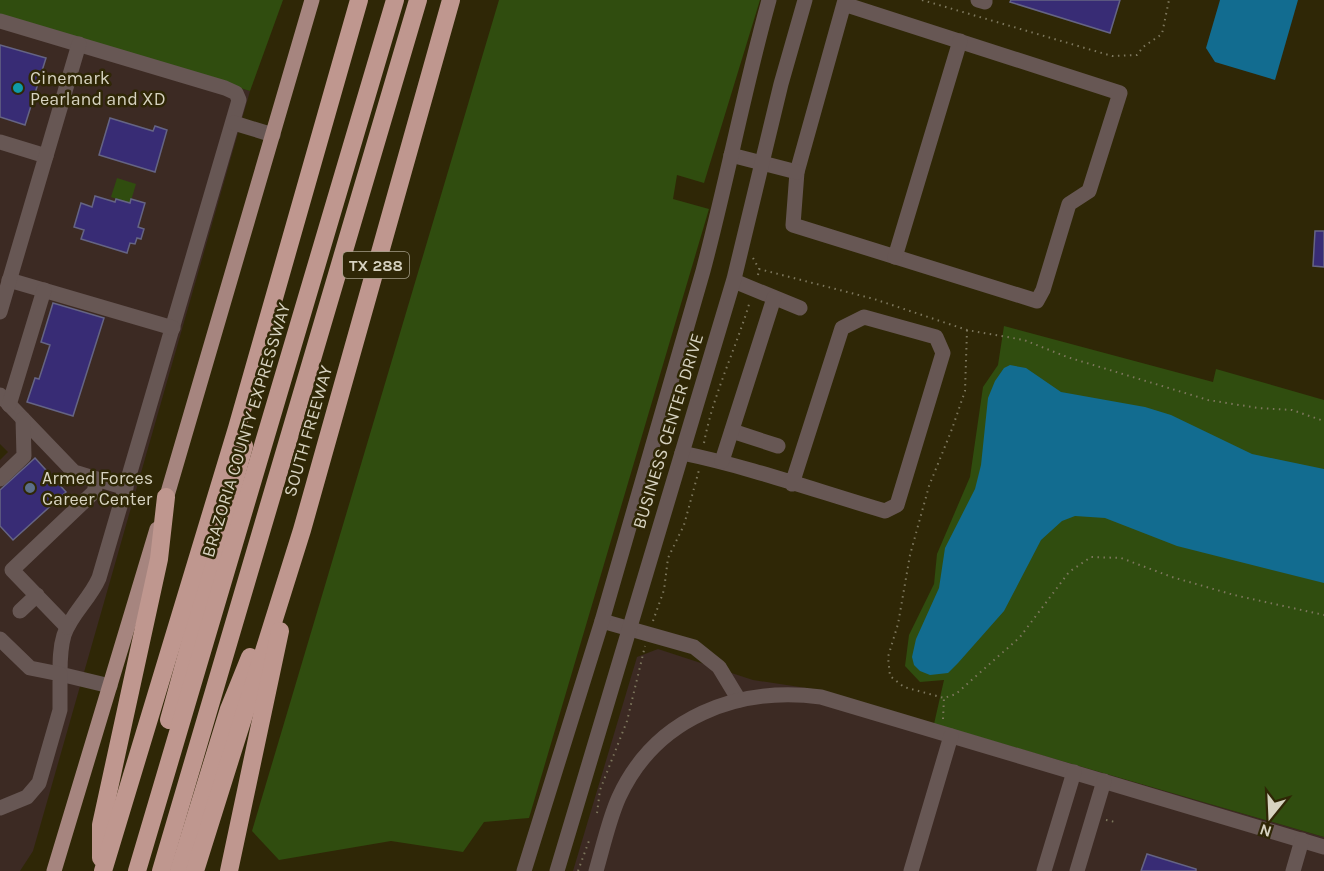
<svg xmlns="http://www.w3.org/2000/svg" width="1324" height="871" viewBox="0 0 1324 871" font-family="Karla,sans-serif">
	<rect width="100%" height="100%" fill="#2f2706"/>
	<g fill="#3c2a23">
		<path d="M0,17L250,91L33,851L20,871H0V460L8,452L0,444Z"/>
		<path d="M658,649L753,680L813,689L1324,837V871H573L637,657Z"/>
	</g>
	<g fill="#304d0f">
		<path d="M0,0H283L250,91L0,17Z"/>
		<path d="M499,0H760L704,183L677,175L673,199L709,209L529,818L484,822L463,852L391,841L279,860L252,831Z"/>
		<path d="M117,178L136,184L130,204L111,197Z"/>
		<path d="M1004,326L1213,382L1216,369L1324,400V837L934,724L944,680L920,682L905,666L909,635L934,584L937,554L970,477L983,387L998,365Z"/>
	</g>
	<g fill="#126c90">
		<path d="M1220,0H1298L1275,80L1215,62L1206,48Z"/>
		<path d="M1010,365L1026,368L1061,392L1145,407L1171,415L1252,454L1324,469V583L1177,546L1105,518L1075,516L1062,521L1041,540L1004,611L958,663L948,673L930,675L920,671L914,665L912,657L916,639L939,588L945,548L975,489L981,465L988,398L995,381L1004,368Z"/>
	</g>
	<g fill="#382c75" stroke="#656484" stroke-width="1.5">
		<path d="M1011,0H1120L1110,33L1010,2Z"/>
		<path d="M0,45L46,58L25,125L0,117Z"/>
		<path d="M110,118L153,131L155,126L167,130L155,172L99,155Z"/>
		<path d="M95,196L115,202L116,199L130,203L131,199L145,203L138,227L144,229L141,239L137,238L135,244L130,243L127,253L81,239L84,230L74,227L81,203L92,207Z"/>
		<path d="M1315,231H1324V267L1313,266Z"/>
		<path d="M53,303L104,318L73,416L27,402L35,378L39,379L50,345L41,342Z"/>
		<path d="M35,458L66,492L13,540L0,526V490Z"/>
		<path d="M1147,854L1196,869V871H1141Z"/>
	</g>
	<g fill="none" stroke-linecap="round" stroke-linejoin="round">
		<g stroke="#7d775d" stroke-width="2" stroke-dasharray="1.5 4.5" stroke-linecap="butt">
			<path d="M922,0L1112,56L1137,55L1143,47L1162,34L1169,0"/>
			<path d="M753,258L759,269"/>
			<path d="M758,275L759,269L874,299L967,330L1024,340L1067,357L1208,400L1258,408L1292,410L1324,421"/>
			<path d="M967,330L965,391L952,429L929,486L910,555L898,624L888,657L890,676L904,687L944,698L956,694L1020,637L1069,572L1091,557L1121,558L1172,577L1234,595L1324,615"/>
			<path d="M704,443C713,394 736,349 750,301"/>
			<path d="M653,621L664,590L668,558L684,525L699,470"/>
			<path d="M943,719L944,698"/>
			<path d="M597,813L600,790L627,721L645,646"/>
			<path d="M1106,820L1115,822"/>
			<path d="M578,871L590,838"/>
		</g>
		<g stroke="#675754" stroke-width="15">
			<path d="M978,0L985,2V0"/>
			<path d="M844,4L1120,93L1089,191L1069,204L1043,290L1037,301L793,225L797,172L845,0"/>
			<path d="M0,21L225,88L236,93L239,100L99,578C90,599 71,614 64,635C60,648 60,661 60,674L110,686"/>
			<path d="M234,123L273,135"/>
			<path d="M0,142L46,156"/>
			<path d="M731,155L797,172"/>
			<path d="M895,257L960,41"/>
			<path d="M9,280L173,328"/>
			<path d="M734,281L800,308"/>
			<path d="M0,312L79,44"/>
			<path d="M0,395L74,472L126,488"/>
			<path d="M9,405L44,290"/>
			<path d="M732,431L778,446"/>
			<path d="M682,453C750,467 817,491 885,511L897,505L943,353L936,337L864,317L842,328L792,484"/>
			<path d="M722,461L774,298"/>
			<path d="M0,479L24,456L23,419"/>
			<path d="M20,611L37,595"/>
			<path d="M602,621L694,647L719,667L739,700"/>
			<path d="M67,627L12,570L94,492L97,480"/>
			<path d="M0,639L30,668L60,674V710L39,783L27,797L0,808"/>
			<path d="M524,871L602,621L703,271C727,181 744,90 769,0"/>
			<path d="M557,871L734,279L781,84L805,0"/>
			<path d="M596,871C603,847 609,819 619,797C656,717 738,686 821,697L1324,847"/>
			<path d="M911,871L951,736"/>
			<path d="M1044,871L1074,772"/>
			<path d="M1077,871L1104,781"/>
			<path d="M1293,871L1302,840"/>
		</g>
		<g stroke="#a6857f" stroke-width="15">
			<path d="M164,506L312,0"/>
			<path d="M54,871L157,529"/>
		</g>
		<g stroke="#bf978f" stroke-width="18">
			<path d="M169,720L244,446"/>
			<path d="M101,858V825L159,559L166,497"/>
			<path d="M103,871L237,428L359,0"/>
			<path d="M137,871L395,0"/>
			<path d="M161,871L418,0"/>
			<path d="M179,871L229,709L250,657"/>
			<path d="M195,871L302,530L451,0"/>
			<path d="M229,871L280,631"/>
		</g>
	</g>
	<circle fill="#0f9aa8" stroke="#2f2706" stroke-width="2" cx="18" cy="88" r="6"/>
	<circle fill="#5c6f8a" stroke="#2f2706" stroke-width="2" cx="30" cy="488" r="6"/>
	<g text-anchor="middle" stroke-width="5" stroke-linejoin="round" paint-order="stroke">
		<rect fill="#2f2706" stroke="#a59f89" stroke-width="1.5" x="343" y="252" width="66" height="26" rx="4.5"/>
		<g font-size="16" font-weight="bold" fill="#d7d3c1">
			<text x="376" y="271">TX 288</text>
		</g>
		<g font-size="18" fill="#d7d3c1" stroke="#2f2706" text-anchor="start">
			<text x="30" y="84">Cinemark<tspan x="30" dy="21">Pearland and XD</tspan></text>
			<text x="42" y="484">Armed Forces<tspan x="42" dy="21">Career Center</tspan></text>
		</g>
		<g font-size="18" fill="#d7d3c1" stroke="#2f2706">
			<text transform="translate(246 430) rotate(-73)" y="6">BRAZORIA COUNTY EXPRESSWAY</text>
			<text transform="translate(308 431) rotate(-74)" y="6">SOUTH FREEWAY</text>
			<text transform="translate(668 431) rotate(-73)" y="6">BUSINESS CENTER DRIVE</text>
		</g>
	</g>
	<g transform="translate(1270 817) rotate(198)" stroke="#2f2706" stroke-width="4.5" paint-order="stroke">
	<path d="M0-4.5L10 22L0 15L-10 22Z" fill="#d7d3c1"/>
	<text y="-9" font-size="16" font-weight="bold" text-anchor="middle" fill="#d7d3c1">N</text>
	</g>
</svg>
